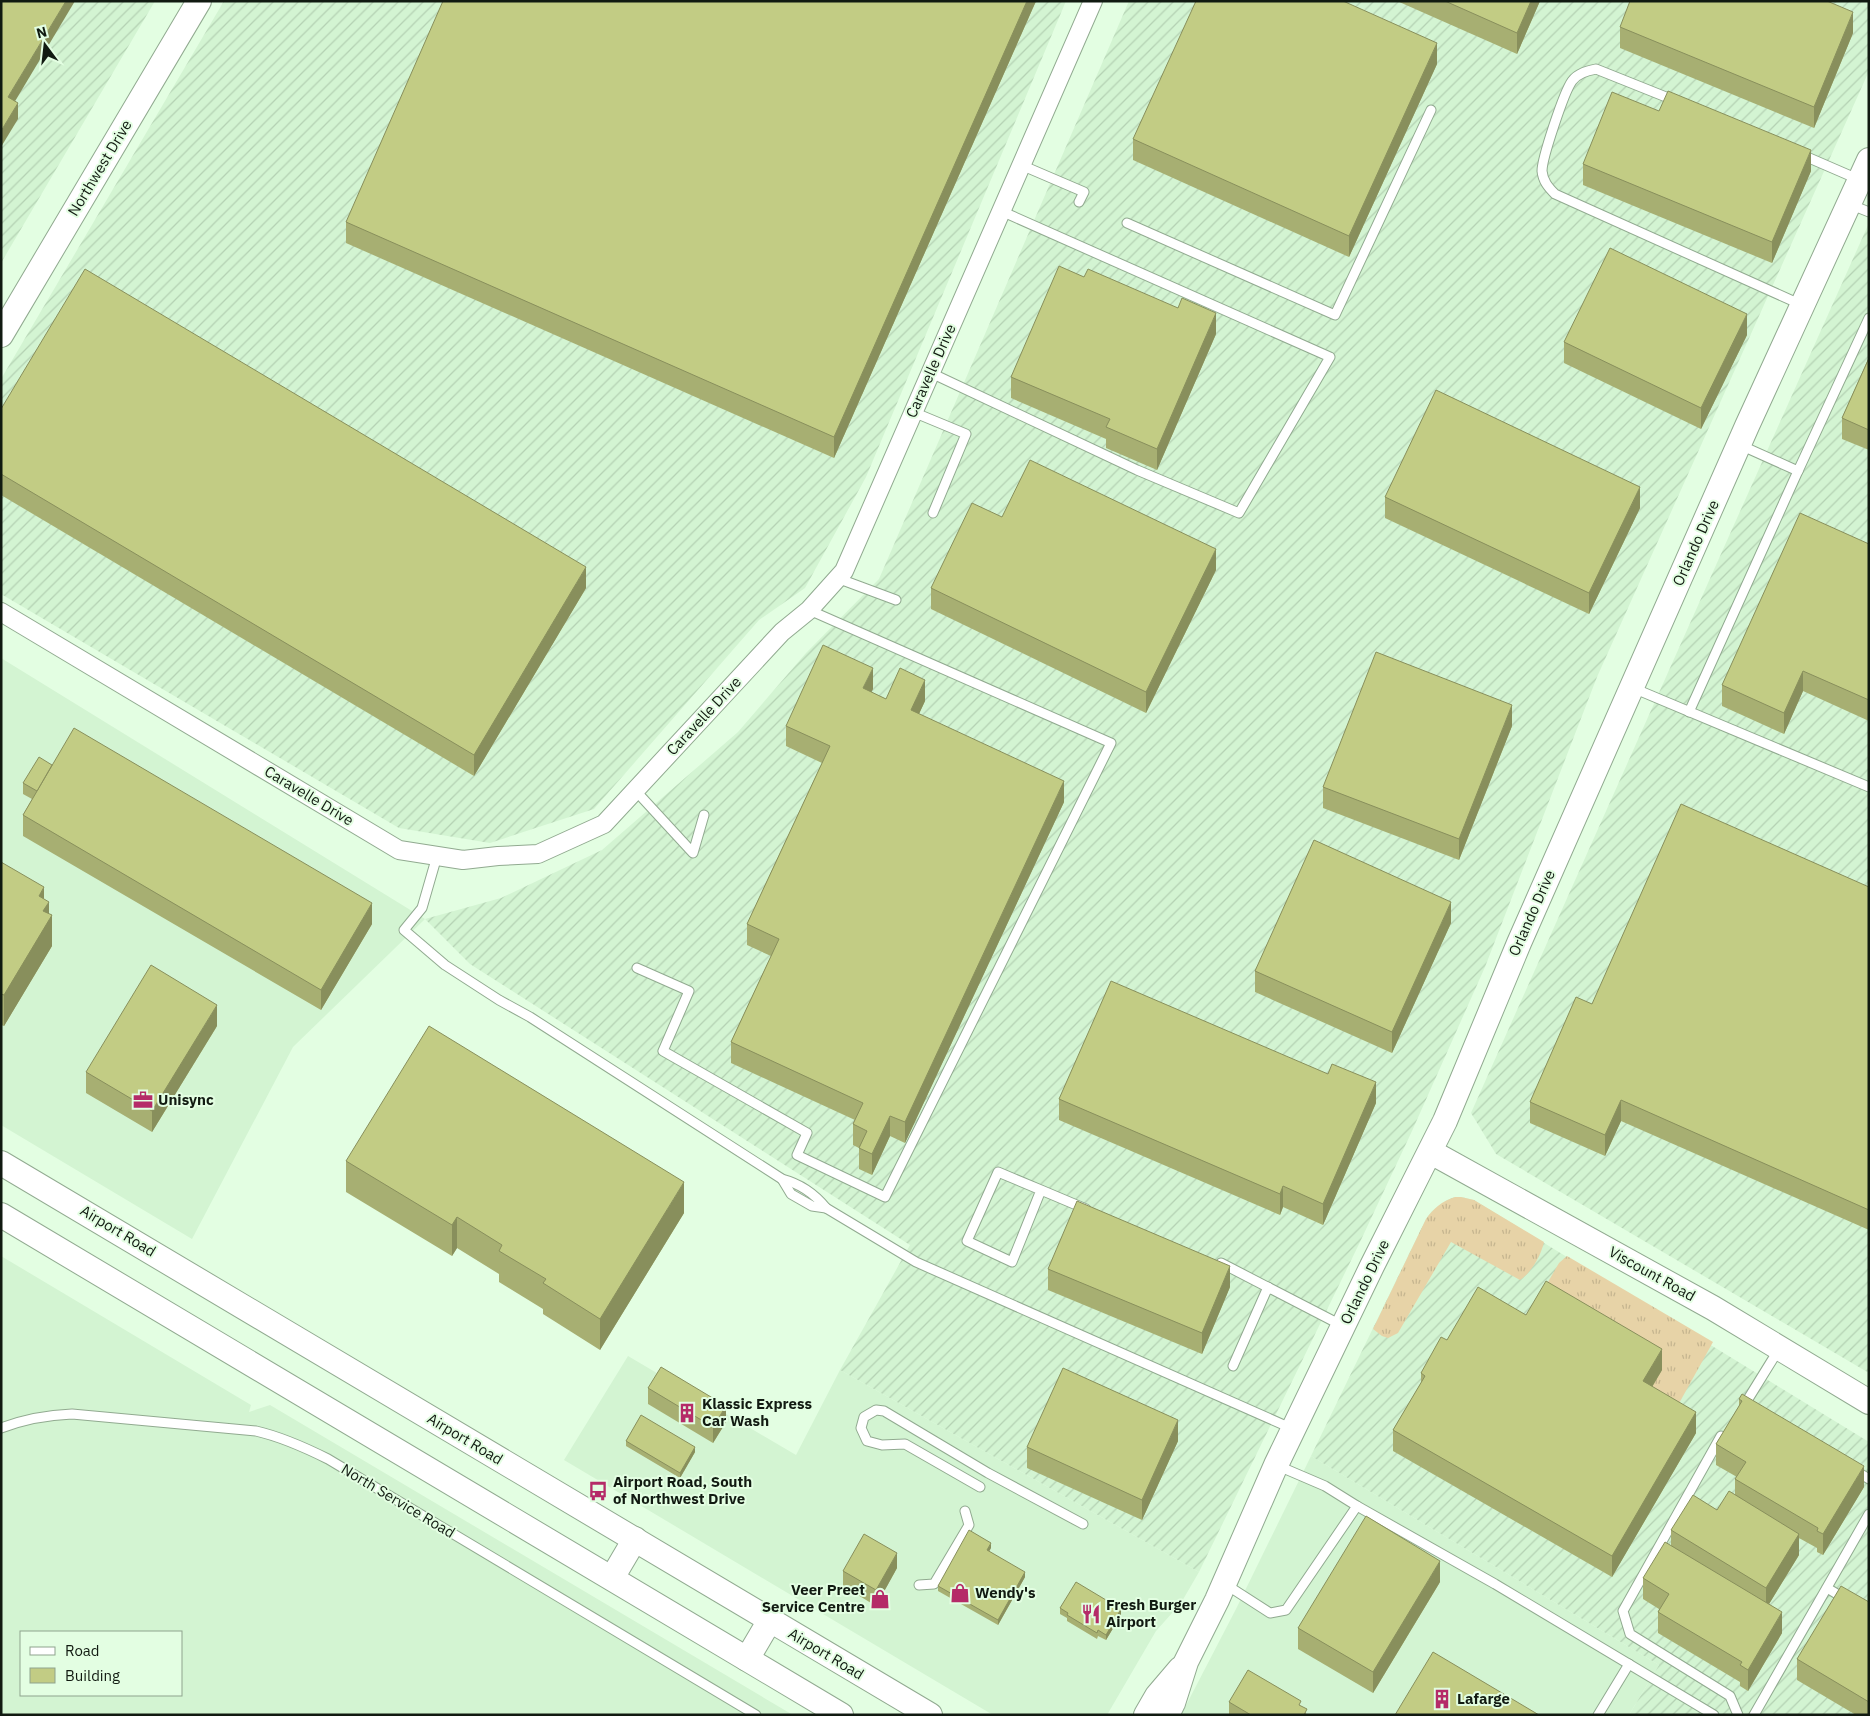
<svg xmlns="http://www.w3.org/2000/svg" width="1870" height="1716" viewBox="0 0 1870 1716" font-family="'IBM Plex Sans',sans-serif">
	<defs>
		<pattern id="industrial-furrows" width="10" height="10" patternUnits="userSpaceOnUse" patternTransform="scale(1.25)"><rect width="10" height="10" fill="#d3f4d2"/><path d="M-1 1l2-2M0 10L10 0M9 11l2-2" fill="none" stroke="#b4d1b3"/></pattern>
		<pattern id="grass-tufts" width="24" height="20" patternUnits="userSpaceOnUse" patternTransform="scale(1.25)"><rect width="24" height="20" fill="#e7d3a7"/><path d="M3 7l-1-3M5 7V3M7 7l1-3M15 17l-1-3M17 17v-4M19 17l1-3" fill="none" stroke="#c5b58f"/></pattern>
	</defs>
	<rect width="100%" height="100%" fill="#e3fee2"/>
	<g fill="#d3f4d2" fill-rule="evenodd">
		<path d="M1,658L425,919L293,1047L192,1239L1,1125Z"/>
		<path d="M1,1256L251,1405L249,1412L270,1405L793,1715H1ZM21,1632H181V1695H21Z"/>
		<path d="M628,1356L796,1455L840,1370L1199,1572L1181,1603L1156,1631L1107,1715H993L564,1460Z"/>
		<path d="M1311,1456L1659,1665L1629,1715H1181L1236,1609Z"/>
	</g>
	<g fill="url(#industrial-furrows)">
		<path d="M1,1H155L1,263Z"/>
		<path d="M224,1H1066L866,477L805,588L759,620L594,809L490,843L399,828L1,594V379Z"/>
		<path d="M1129,1H1869V71L1597,677L1485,967L1412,1131L1360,1242L1199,1572L840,1370L910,1245L470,964L425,919L501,898L602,850L738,732L806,653L879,579Z"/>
		<path d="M1869,223V1373L1496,1154L1471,1113Z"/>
		<path d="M1455,1197H1461L1474,1200L1869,1442V1715H1629L1659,1665L1311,1456L1426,1219L1432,1211L1447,1200Z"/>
	</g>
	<g fill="url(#grass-tufts)">
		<path d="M1455,1197H1461L1474,1200L1544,1242C1541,1255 1532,1272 1520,1280L1451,1242L1398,1333L1388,1338L1382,1336L1373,1329L1426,1219C1433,1209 1442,1201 1455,1197Z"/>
		<path d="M1567,1256L1713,1342L1672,1416L1541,1294L1559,1263Z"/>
	</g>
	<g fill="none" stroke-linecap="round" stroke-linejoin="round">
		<defs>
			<g id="lane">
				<path d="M1676,101L1596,69C1587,71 1578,73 1572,81C1564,92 1542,158 1542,171C1543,181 1548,187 1555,194L1802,305"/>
				<path d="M1800,154L1860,180"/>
				<path d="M1021,165L1084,192L1079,202"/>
				<path d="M1849,204L1869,212"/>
				<path d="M1127,223L1335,315L1431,110"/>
				<path d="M931,373L1137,470L1239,513L1330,357L1001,211"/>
				<path d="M913,412L966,434L933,513"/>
				<path d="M1740,445L1798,471L1869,318"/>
				<path d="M837,578L896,600"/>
				<path d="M1633,688L1869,787"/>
				<path d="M1689,712L1798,471"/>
				<path d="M635,790L693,853L704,815"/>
				<path d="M437,856L422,908L404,930L445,965L499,1000L530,1017L782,1179C801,1184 814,1193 826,1208L916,1262L1293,1429"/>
				<path d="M637,968L689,991L663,1051L807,1133L797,1155L885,1197L1111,743L809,610"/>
				<path d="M782,1179L791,1194L812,1206L826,1208"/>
				<path d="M1041,1190L998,1172L967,1241L1012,1262L1041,1190L1086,1209"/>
				<path d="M1221,1263L1343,1326"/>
				<path d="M1233,1366L1268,1287"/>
				<path d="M1749,1406L1745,1404L1779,1349"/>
				<path d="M1,1428C25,1419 47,1415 72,1414L256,1431C282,1437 304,1447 328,1459L756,1715"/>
				<path d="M1721,1436L1623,1611L1630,1634L1730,1696L1738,1715"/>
				<path d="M1854,1470L1869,1479"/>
				<path d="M980,1487L905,1444L882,1445L867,1441L861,1428L864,1417L876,1410L884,1411L988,1473L1083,1524"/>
				<path d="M1357,1506L1495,1584L1714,1715"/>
				<path d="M1225,1584L1270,1613L1286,1610L1357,1506L1325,1486L1276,1465"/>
				<path d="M919,1585L934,1584L969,1525L965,1511"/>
				<path d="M1827,1588L1847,1600"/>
				<path d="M1598,1715L1629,1664"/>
				<path d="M1754,1715L1869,1514"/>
			</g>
			<path id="street" d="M1,612L399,850L463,860L498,856L538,854L604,824L782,632L809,610L844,571L1093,1"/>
			<g id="secondary">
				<path d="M1,335L199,1"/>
				<path d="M1431,1152L1713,1308L1869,1402"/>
				<path d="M1,1163L930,1715"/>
				<path d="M1,1215L841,1715"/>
				<path d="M612,1578L635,1539"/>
				<path d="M747,1659L770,1620"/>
				<path d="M1146,1715L1157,1696L1180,1669"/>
				<path d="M1167,1715L1173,1703L1186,1662L1217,1600L1276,1465L1372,1266L1445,1121L1519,943L1747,426L1869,160"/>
			</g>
		</defs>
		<use href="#lane" stroke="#91aa90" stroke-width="11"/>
		<use href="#street" stroke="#91aa90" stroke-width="20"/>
		<use href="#secondary" stroke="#91aa90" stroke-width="26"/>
		<use href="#lane" stroke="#fff" stroke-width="9"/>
		<use href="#street" stroke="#fff" stroke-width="18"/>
		<use href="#secondary" stroke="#fff" stroke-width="24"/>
	</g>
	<g fill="#a7af72">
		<path d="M1036,1L834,458L346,243V222Z"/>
		<path d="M1397,1H1540L1517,54Z"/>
		<path d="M1620,27L1853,33L1814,128L1620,48Z"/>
		<path d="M1437,64L1349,257L1133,160V139Z"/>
		<path d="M1659,111L1811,171L1772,263L1583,185V164Z"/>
		<path d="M1216,334L1157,470L1106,448V439L1011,398V377Z"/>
		<path d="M1747,335L1701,429L1564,363V342Z"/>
		<path d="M1869,357V450L1842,439V418Z"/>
		<path d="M1,409L586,588L474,776L1,495Z"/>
		<path d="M1385,497L1640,508L1589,614L1385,518Z"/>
		<path d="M1869,544V721L1803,691L1784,734L1722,706V685Z"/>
		<path d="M1216,570L1146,713L931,609V588Z"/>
		<path d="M873,689L871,692L886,699L925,701L919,714L1064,802L905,1143L890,1136L872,1175L859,1169V1148L853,1145V1124L855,1120L731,1063V1042L771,956L747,945V924L822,763L786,746V726Z"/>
		<path d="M1512,726L1459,860L1323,808V787Z"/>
		<path d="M52,765L372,924L321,1010L23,836V815L32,799L23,794V783Z"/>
		<path d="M1,862L44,899L49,914L52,946L4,1026L1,1025Z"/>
		<path d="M1869,887V1230L1621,1121L1605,1156L1530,1123V1102L1592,1004Z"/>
		<path d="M1451,923L1392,1053L1255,992V971Z"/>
		<path d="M217,1026L152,1132L86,1093V1072Z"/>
		<path d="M1059,1099L1376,1103L1323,1225L1283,1207L1280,1215L1059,1120Z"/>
		<path d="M346,1161L684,1213L600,1350L543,1314V1309L499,1282V1274L457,1248L452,1256L346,1192Z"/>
		<path d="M1048,1269L1230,1287L1202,1354L1048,1290Z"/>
		<path d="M1526,1315L1662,1370L1652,1387L1696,1433L1612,1577L1393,1451V1430L1421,1383V1373L1447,1340Z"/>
		<path d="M648,1388L726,1422L713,1443L648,1404Z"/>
		<path d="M1739,1399L1864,1487L1823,1555L1817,1552V1548L1799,1538V1555L1769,1604L1782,1633L1748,1691L1740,1686V1682L1658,1633V1612L1659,1609L1643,1599V1578L1671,1546V1530L1717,1510L1735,1495V1479L1737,1477L1716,1465V1444L1739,1406Z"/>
		<path d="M626,1441L695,1452L680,1478L626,1446Z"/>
		<path d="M1178,1441L1142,1520L1027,1468V1447Z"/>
		<path d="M991,1548L989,1551L1025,1577L998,1625L938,1591V1586Z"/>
		<path d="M897,1568L876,1606L843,1586V1571Z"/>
		<path d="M1440,1582L1373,1693L1298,1649V1628Z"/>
		<path d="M1869,1602V1715H1856L1797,1680V1659Z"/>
		<path d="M1060,1608L1121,1615L1106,1640L1098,1636L1097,1639L1067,1621V1618L1060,1614Z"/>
		<path d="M1229,1702L1301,1706L1307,1715H1229Z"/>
	</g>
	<g fill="#888f5c">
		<path d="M66,1H75L8,113V97Z"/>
		<path d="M1027,1H1036L834,458V437Z"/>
		<path d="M1531,1H1540L1517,54V33Z"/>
		<path d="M1853,12V33L1814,128V107Z"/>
		<path d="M1437,43V64L1349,257V236Z"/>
		<path d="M18,103V119L1,147V131Z"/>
		<path d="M1811,150V171L1772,263V242Z"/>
		<path d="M1216,313V334L1157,470V449Z"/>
		<path d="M1747,314V335L1701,429V408Z"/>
		<path d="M1640,487V508L1589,614V593Z"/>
		<path d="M1216,549V570L1146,713V692Z"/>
		<path d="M586,567V588L474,776V755Z"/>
		<path d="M873,668V689L863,709V688Z"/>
		<path d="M1803,671V691L1784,734V713Z"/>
		<path d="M925,680V701L911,731V710Z"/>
		<path d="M1512,705V726L1459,860V839Z"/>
		<path d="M1064,781V802L905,1143V1122Z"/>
		<path d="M44,887V909L49,902V920L52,915V946L4,1026V995L39,896Z"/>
		<path d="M1451,902V923L1392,1053V1032Z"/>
		<path d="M372,903V924L321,1010V990Z"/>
		<path d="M217,1005V1026L152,1132V1111Z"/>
		<path d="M1376,1082V1103L1323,1225V1204Z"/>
		<path d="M1621,1100V1121L1605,1156V1135Z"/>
		<path d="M890,1116V1136L872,1175V1154Z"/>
		<path d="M684,1182V1213L600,1350V1319Z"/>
		<path d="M1283,1186V1207L1280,1215V1194Z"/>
		<path d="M457,1217V1248L452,1256V1225Z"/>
		<path d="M1230,1266V1287L1202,1354V1333Z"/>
		<path d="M1662,1349V1370L1643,1402V1381Z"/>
		<path d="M726,1406V1422L713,1443V1427Z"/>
		<path d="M1696,1412V1433L1612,1577V1556Z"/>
		<path d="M1178,1420V1441L1142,1520V1500Z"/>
		<path d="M695,1447V1452L680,1478V1473Z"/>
		<path d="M1864,1466V1487L1823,1555V1534Z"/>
		<path d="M1799,1534V1555L1766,1609V1588Z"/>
		<path d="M991,1543V1548L987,1555V1550Z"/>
		<path d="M897,1553V1568L876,1606V1590Z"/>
		<path d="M1440,1561V1582L1373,1693V1672Z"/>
		<path d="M1025,1572V1577L998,1625V1620Z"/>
		<path d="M1121,1609V1615L1106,1640V1635Z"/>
		<path d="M1782,1612V1633L1748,1691V1670Z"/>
	</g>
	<g fill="#c2cc84" stroke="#888f5c">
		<path d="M1,1H66L8,97L18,103L1,131Z"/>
		<path d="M443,1H1027L834,437L346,222Z"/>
		<path d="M1196,1H1343L1437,43L1349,236L1133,139Z"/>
		<path d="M1445,1H1531L1517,33Z"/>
		<path d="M1630,1H1827L1853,12L1814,107L1620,27Z"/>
		<path d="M1668,91L1811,150L1772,242L1583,164L1612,92L1659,111Z"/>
		<path d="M1610,248L1747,314L1701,408L1564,342Z"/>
		<path d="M1059,266L1084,277L1088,269L1178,308L1182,298L1216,313L1157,449L1106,427L1110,419L1011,377Z"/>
		<path d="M85,269L586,567L474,755L1,474V409Z"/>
		<path d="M1869,358V430L1842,418Z"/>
		<path d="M1436,390L1640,487L1589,593L1385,497Z"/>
		<path d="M1030,460L1216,549L1146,692L931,588L972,503L1002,517Z"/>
		<path d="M1800,513L1869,544V700L1803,671L1784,713L1722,685Z"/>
		<path d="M823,645L873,668L863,688L886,699L900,668L925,680L911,710L1064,781L905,1122L890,1116L872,1154L859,1148L867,1131L853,1124L863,1103L731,1042L779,939L747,924L830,746L786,726Z"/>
		<path d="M1376,652L1512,705L1459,839L1323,787Z"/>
		<path d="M74,728L372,903L321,990L23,815Z"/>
		<path d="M39,757L52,765L37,791L23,783Z"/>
		<path d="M1681,804L1869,887V1210L1621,1100L1605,1135L1530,1102L1576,997L1592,1004Z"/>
		<path d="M1314,840L1451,902L1392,1032L1255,971Z"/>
		<path d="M1,862L44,887L39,896L49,902L43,911L52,915L4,995L1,994Z"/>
		<path d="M151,965L217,1005L152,1111L86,1072Z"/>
		<path d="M1111,981L1328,1074L1332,1064L1376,1082L1323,1204L1283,1186L1280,1194L1059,1099Z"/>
		<path d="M429,1026L684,1182L600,1319L543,1283L546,1279L499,1251L502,1245L457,1217L452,1225L346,1161Z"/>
		<path d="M1077,1201L1230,1266L1202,1333L1048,1269Z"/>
		<path d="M1546,1281L1662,1349L1643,1381L1696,1412L1612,1556L1393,1430L1425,1376L1421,1373L1441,1337L1447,1340L1478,1287L1526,1315Z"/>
		<path d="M661,1367L726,1406L713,1427L648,1388Z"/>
		<path d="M1063,1368L1178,1420L1142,1500L1027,1447Z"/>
		<path d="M1742,1394L1864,1466L1823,1534L1817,1531L1818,1528L1735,1479L1746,1462L1716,1444L1742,1401L1739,1399Z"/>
		<path d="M641,1415L695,1447L680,1473L626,1441Z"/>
		<path d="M1729,1491L1799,1534L1766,1588L1671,1530L1693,1495L1717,1510Z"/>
		<path d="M1366,1516L1440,1561L1373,1672L1298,1628Z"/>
		<path d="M969,1530L991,1543L987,1550L1025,1572L998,1620L938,1586Z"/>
		<path d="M864,1534L897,1553L876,1590L843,1571Z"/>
		<path d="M1665,1542L1782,1612L1748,1670L1740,1665L1742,1662L1658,1612L1669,1594L1643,1578Z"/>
		<path d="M1076,1582L1121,1609L1106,1635L1098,1630L1097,1633L1067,1615L1068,1613L1060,1608Z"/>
		<path d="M1841,1586L1869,1602V1702L1797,1659Z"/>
		<path d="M1433,1652L1539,1715H1395Z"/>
		<path d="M1248,1670L1301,1701L1299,1705L1307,1709L1304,1715H1251L1229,1702Z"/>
	</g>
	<defs>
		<symbol id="office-bare" viewBox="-9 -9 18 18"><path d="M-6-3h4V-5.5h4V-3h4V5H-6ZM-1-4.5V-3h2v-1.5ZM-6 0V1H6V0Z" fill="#b52b68" stroke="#e3fee2" stroke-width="2.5" paint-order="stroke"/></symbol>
		<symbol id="building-bare" viewBox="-9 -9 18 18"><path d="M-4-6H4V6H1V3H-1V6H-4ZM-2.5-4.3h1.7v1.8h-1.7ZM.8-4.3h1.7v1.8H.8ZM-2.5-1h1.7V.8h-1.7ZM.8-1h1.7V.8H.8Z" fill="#b52b68" stroke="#e3fee2" stroke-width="2.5" paint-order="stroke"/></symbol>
		<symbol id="bus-bare" viewBox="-9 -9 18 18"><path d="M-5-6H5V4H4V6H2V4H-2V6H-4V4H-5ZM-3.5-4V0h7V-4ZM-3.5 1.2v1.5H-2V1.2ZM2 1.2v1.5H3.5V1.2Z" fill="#b52b68" stroke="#e3fee2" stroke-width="2.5" paint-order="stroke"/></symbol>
		<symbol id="shop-bare" viewBox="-9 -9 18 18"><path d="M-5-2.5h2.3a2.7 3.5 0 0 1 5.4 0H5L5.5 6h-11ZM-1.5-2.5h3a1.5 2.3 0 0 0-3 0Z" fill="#b52b68" stroke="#e3fee2" stroke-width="2.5" paint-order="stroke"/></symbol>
		<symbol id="restaurant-bare" viewBox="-9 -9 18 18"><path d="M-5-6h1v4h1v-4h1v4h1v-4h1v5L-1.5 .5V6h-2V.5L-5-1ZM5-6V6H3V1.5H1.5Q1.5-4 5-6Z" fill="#b52b68" stroke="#e3fee2" stroke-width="2.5" paint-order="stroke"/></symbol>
	</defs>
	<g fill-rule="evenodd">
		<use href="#office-bare" x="129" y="1086" width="28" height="28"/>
		<use href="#building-bare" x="673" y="1399" width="28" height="28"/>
		<use href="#bus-bare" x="584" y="1477" width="28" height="28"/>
		<use href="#shop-bare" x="946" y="1579" width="28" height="28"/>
		<use href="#shop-bare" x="866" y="1585" width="28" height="28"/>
		<use href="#restaurant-bare" x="1077" y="1600" width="28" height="28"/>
		<use href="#building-bare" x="1428" y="1685" width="28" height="28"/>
	</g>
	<g text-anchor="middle" stroke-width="4" stroke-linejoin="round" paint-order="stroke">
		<g font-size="15" fill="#111a11" stroke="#e3fee2">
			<text transform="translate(100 168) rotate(-59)" y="5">Northwest Drive</text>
			<text transform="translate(931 371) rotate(-66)" y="5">Caravelle Drive</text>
			<text transform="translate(1696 543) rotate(-66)" y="5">Orlando Drive</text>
			<text transform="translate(704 716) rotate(-47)" y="5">Caravelle Drive</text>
			<text transform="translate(309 796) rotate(31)" y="5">Caravelle Drive</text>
			<text transform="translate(1532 913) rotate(-66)" y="5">Orlando Drive</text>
			<text transform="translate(118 1231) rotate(31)" y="5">Airport Road</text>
			<text transform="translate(1652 1274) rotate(29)" y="5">Viscount Road</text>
			<text transform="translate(1365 1282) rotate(-64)" y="5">Orlando Drive</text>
			<text transform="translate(465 1439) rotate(31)" y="5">Airport Road</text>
			<text transform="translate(398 1501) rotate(31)" y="5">North Service Road</text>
			<text transform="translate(826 1654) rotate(31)" y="5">Airport Road</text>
		</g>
		<g font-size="15" font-weight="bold" fill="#111a11" stroke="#e3fee2" text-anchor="start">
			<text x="158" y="1105">Unisync</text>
			<text x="702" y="1409">Klassic Express<tspan x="702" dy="17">Car Wash</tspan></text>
			<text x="613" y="1487">Airport Road, South<tspan x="613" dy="17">of Northwest Drive</tspan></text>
			<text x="865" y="1595" text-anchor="end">Veer Preet<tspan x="865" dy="17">Service Centre</tspan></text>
			<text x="975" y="1598">Wendy's</text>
			<text x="1106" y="1610">Fresh Burger<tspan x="1106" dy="17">Airport</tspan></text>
			<text x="1457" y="1704">Lafarge</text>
		</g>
	</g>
	<rect width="1870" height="1716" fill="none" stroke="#111a11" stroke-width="5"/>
	<rect x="20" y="1631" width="162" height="65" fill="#e3fee2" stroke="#8fa38e"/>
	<rect x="30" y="1647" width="25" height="8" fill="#ffffff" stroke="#8fa38e"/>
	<text x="65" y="1656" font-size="15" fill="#111a11">Road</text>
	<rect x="30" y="1668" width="25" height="15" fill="#c2cc84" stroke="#8fa38e"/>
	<text x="65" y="1681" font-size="15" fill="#111a11">Building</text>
	<g transform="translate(45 45) rotate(345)" stroke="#e3fee2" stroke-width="4" paint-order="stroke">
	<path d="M0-4L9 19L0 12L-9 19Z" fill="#111a11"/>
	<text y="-8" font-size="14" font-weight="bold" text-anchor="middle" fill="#111a11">N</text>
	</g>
</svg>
